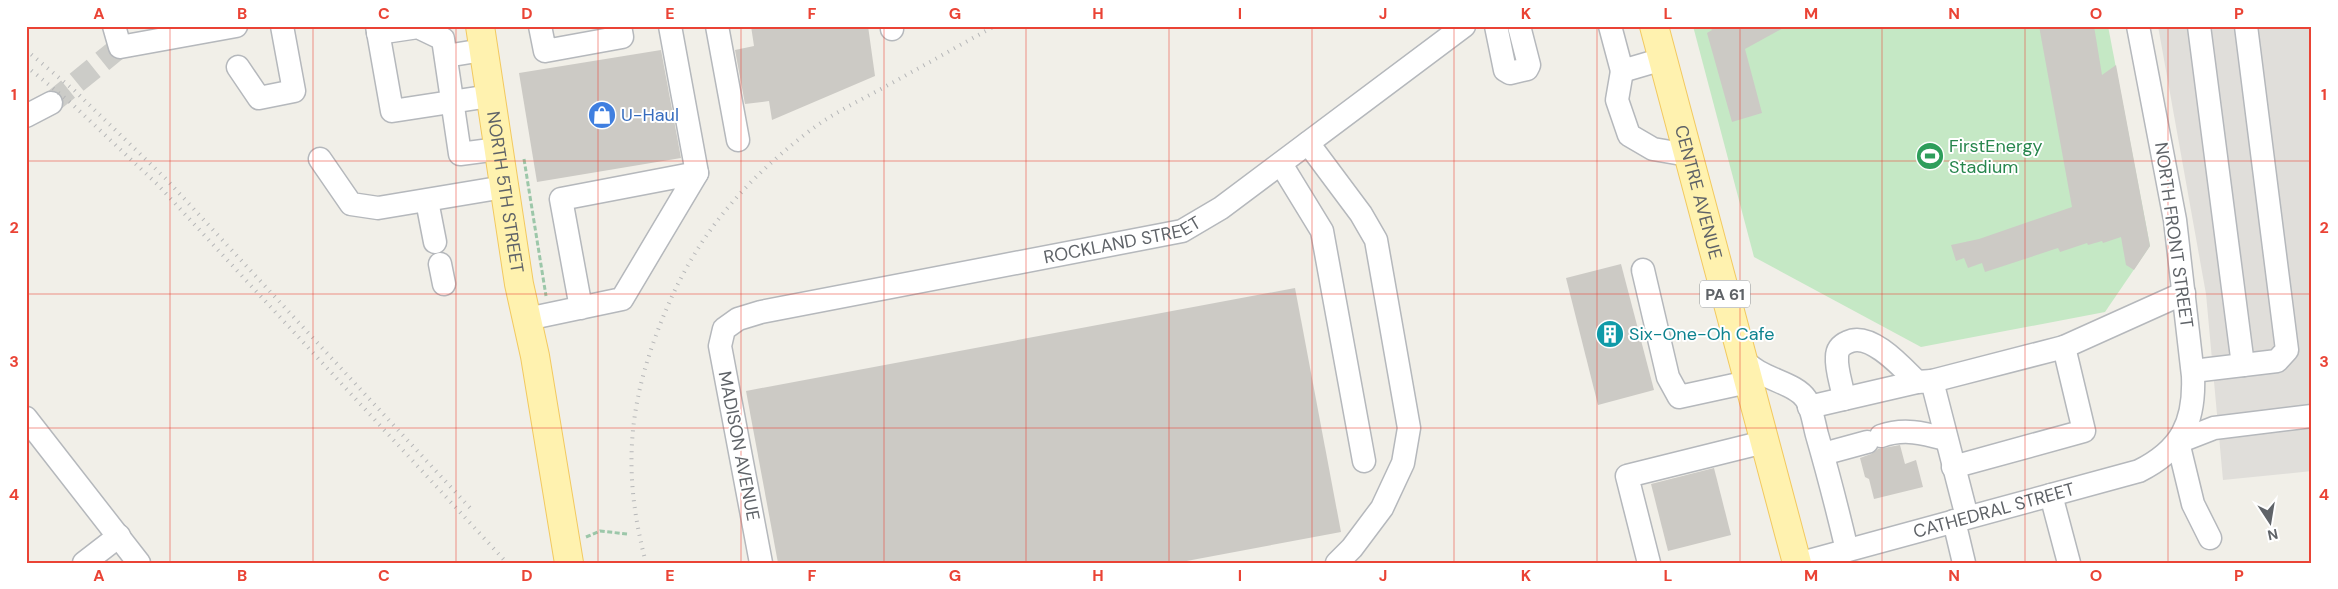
<svg xmlns="http://www.w3.org/2000/svg" width="2338" height="589" viewBox="0 0 2338 589" font-family="'DM Sans',sans-serif">
	<rect width="100%" height="100%" fill="#f1efe8"/>
	<path fill="#e0deda" d="M2158,26H2312V471L2223,480L2206,294Z"/>
	<path fill="#c5e8c5" d="M1693,26H2108L2150,246L2105,312L1921,347L1754,257Z"/>
	<g fill="#cccac5">
		<path d="M751,26H868L875,76L772,120L769,101L745,104L735,50L754,46Z"/>
		<path d="M1709,26H1787L1745,49L1762,113L1732,122L1707,33L1712,30Z"/>
		<path d="M2039,26H2094L2102,75L2116,65L2150,246L2134,270L2126,265L2121,237L2103,243L2102,241L2088,245L2087,243L2060,252L2058,248L1985,272L1982,263L1968,268L1964,258L1956,261L1951,245L1979,239L2072,207Z"/>
		<path d="M661,50L681,158L537,182L519,73Z"/>
		<path d="M1621,264L1654,390L1598,405L1566,278Z"/>
		<path d="M1295,288L1341,532L1176,563H778L746,391Z"/>
		<path d="M1900,445L1905,464L1916,460L1923,487L1874,499L1869,479L1865,477L1860,458L1871,454L1878,449Z"/>
		<path d="M1714,468L1731,535L1668,551L1651,484Z"/>
	</g>
	<g fill="none" stroke-linecap="round" stroke-linejoin="round">
		<path stroke="#ccccc8" stroke-width="22" stroke-dasharray="22 11" stroke-linecap="butt" d="M51,103L120,47"/>
		<defs>
			<g id="minor">
				<path d="M114,26L120,47L236,26"/>
				<path d="M377,26L392,111L490,96"/>
				<path d="M540,26L545,51L622,37L620,26"/>
				<path d="M670,26L697,173"/>
				<path d="M717,26L738,140"/>
				<path d="M892,26V29"/>
				<path d="M1496,26L1505,70L1510,73L1527,69L1529,65L1519,26"/>
				<path d="M1610,26L1622,71L1663,59"/>
				<path d="M2199,26L2243,365"/>
				<path d="M378,33L418,27L443,39L460,154L498,149"/>
				<path d="M446,56L483,50"/>
				<path d="M238,67L259,98L294,91L282,26"/>
				<path d="M1622,71L1617,100L1629,135L1653,149L1688,155"/>
				<path d="M26,116L51,103"/>
				<path d="M1308,143L1361,214L1376,240L1409,428L1403,463L1382,508L1352,548L1337,563"/>
				<path d="M320,159L351,204L378,208L504,187"/>
				<path d="M1281,164L1322,231L1364,461"/>
				<path d="M427,201L435,242"/>
				<path d="M440,264L444,284"/>
				<path d="M1643,270L1668,377L1679,397L1748,382"/>
				<path d="M527,319L622,299L697,173L561,199L581,308"/>
				<path d="M1742,358C1759,380 1794,381 1806,399C1812,408 1814,424 1817,435C1828,473 1838,512 1847,550"/>
				<path d="M2193,371L2277,361L2287,350L2246,26"/>
				<path d="M1932,381L2064,347L2184,293"/>
				<path d="M1844,399C1842,385 1836,370 1837,357C1837,349 1841,345 1848,342C1870,331 1902,367 1917,382"/>
				<path d="M1809,407L1917,382L1932,381L1967,517"/>
				<path d="M26,418L139,563"/>
				<path d="M1881,436C1904,428 1923,433 1945,439"/>
				<path d="M2178,442L2214,428L2312,416"/>
				<path d="M2178,442L2193,504L2210,538"/>
				<path d="M1823,454L1867,442"/>
				<path d="M1953,467L2084,431L2064,347"/>
				<path d="M2051,495L2069,563"/>
				<path d="M1954,521L1964,563"/>
				<path d="M84,563L119,536"/>
				<path id="s1" d="M761,563L720,346L724,329L738,319L761,312L1182,231L1221,208L1464,26"/>
				<path d="M1649,563L1627,476L1764,442"/>
				<path id="s2" d="M1801,563L2139,471C2181,450 2195,423 2193,376L2175,220L2138,26"/>
			</g>
			<g id="major">
				<path id="s3" d="M480,26L519,284L535,356L569,563"/>
				<path id="s4" d="M1654,26L1797,563"/>
			</g>
		</defs>
		<use href="#minor" stroke="#b5b8bc" stroke-width="25"/>
		<use href="#major" stroke="#f2c960" stroke-width="30"/>
		<g stroke="#9cc7a9" stroke-width="3" stroke-dasharray="5 2.5" stroke-linecap="butt">
			<path d="M524,159L546,296"/>
			<path d="M586,537L600,531L627,534"/>
		</g>
		<use href="#minor" stroke="#fff" stroke-width="22"/>
		<use href="#major" stroke="#fff2af" stroke-width="28"/>
		<g stroke="#b6b7b8" stroke-width="4" stroke-dasharray="1 6" stroke-linecap="butt">
			<path d="M26,50L75,91L166,179L472,510"/>
			<path d="M26,66L71,103L158,185L507,563"/>
			<path d="M646,563C625,483 626,419 654,341C686,250 732,191 808,132C830,115 855,103 879,90C918,69 956,47 995,26"/>
		</g>
	</g>
	<path fill="none" stroke="#ea4335" stroke-width="1" stroke-opacity="0.55" d="M170,26V563M313,26V563M456,26V563M598,26V563M741,26V563M884,26V563M1026,26V563M1169,26V563M1312,26V563M1454,26V563M1597,26V563M1740,26V563M1882,26V563M2025,26V563M2168,26V563M26,161H2312M26,294H2312M26,428H2312"/>
	<defs>
		<symbol id="shop-disc" viewBox="-11 -11 22 22"><circle r="9.5" fill="#3f7fe0" stroke="#fff"/><path d="M-5-2.5h2.3a2.7 3.5 0 0 1 5.4 0H5L5.5 6h-11ZM-1.5-2.5h3a1.5 2.3 0 0 0-3 0Z" fill="#fff"/></symbol>
		<symbol id="stadium-disc" viewBox="-11 -11 22 22"><circle r="9.5" fill="#2e9e5b" stroke="#fff"/><path d="M0-5a6.5 5 0 1 0 0 10a6.5 5 0 1 0 0-10ZM-3.5-1.8h7v3.6h-7Z" fill="#fff"/></symbol>
		<symbol id="building-disc" viewBox="-11 -11 22 22"><circle r="9.5" fill="#0f9aa8" stroke="#fff"/><path d="M-4-6H4V6H1V3H-1V6H-4ZM-2.5-4.3h1.7v1.8h-1.7ZM.8-4.3h1.7v1.8H.8ZM-2.5-1h1.7V.8h-1.7ZM.8-1h1.7V.8H.8Z" fill="#fff"/></symbol>
	</defs>
	<g fill-rule="evenodd">
		<use href="#shop-disc" x="586" y="99" width="32" height="32"/>
		<use href="#stadium-disc" x="1914" y="140" width="32" height="32"/>
		<use href="#building-disc" x="1594" y="318" width="32" height="32"/>
	</g>
	<g text-anchor="middle" stroke-width="4" stroke-linejoin="round" paint-order="stroke">
		<rect fill="#fff" stroke="#8f9295" stroke-width="1" x="1700" y="280.5" width="50" height="27" rx="4"/>
		<g font-size="16" font-weight="bold" fill="#5f6368">
			<text x="1725" y="300">PA 61</text>
		</g>
		<g font-size="18" fill="#366cbe" stroke="#fff" text-anchor="start">
			<text x="621" y="121">U-Haul</text>
		</g>
		<g font-size="18" fill="#27864d" stroke="#fff" text-anchor="start">
			<text x="1949" y="152">FirstEnergy<tspan x="1949" dy="21">Stadium</tspan></text>
		</g>
		<g font-size="18" fill="#5f6368" stroke="#fff">
			<text dy="6" stroke="none"><textPath href="#s3" startOffset="168">NORTH 5TH STREET</textPath></text>
			<text dy="6" stroke="none"><textPath href="#s4" startOffset="172">CENTRE AVENUE</textPath></text>
			<text transform="translate(2174 235) rotate(82)" y="6">NORTH FRONT STREET</text>
			<text dy="6" stroke="none"><textPath href="#s1" startOffset="648">ROCKLAND STREET</textPath></text>
			<text transform="translate(739 446) rotate(79)" y="6">MADISON AVENUE</text>
			<text dy="6" stroke="none"><textPath href="#s2" startOffset="200">CATHEDRAL STREET</textPath></text>
		</g>
		<g font-size="18" fill="#0d838f" stroke="#fff" text-anchor="start">
			<text x="1629" y="340">Six-One-Oh Cafe</text>
		</g>
	</g>
	<rect width="2338" height="589" fill="none" stroke="#ffffff" stroke-width="55"/>
	<g transform="translate(2270 522) rotate(168)" stroke="#ffffff" stroke-width="4" paint-order="stroke">
	<path d="M0-4L9 19L0 12L-9 19Z" fill="#5f6368"/>
	<text y="-8" font-size="14" font-weight="bold" text-anchor="middle" fill="#5f6368">N</text>
	</g>
	<rect x="28" y="28" width="2282" height="534" fill="none" stroke="#ea4335" stroke-width="2"/>
	<g font-size="16" text-anchor="middle" font-weight="bold" fill="#ea4335">
		<text x="99" y="19">A</text>
		<text x="242" y="19">B</text>
		<text x="384" y="19">C</text>
		<text x="527" y="19">D</text>
		<text x="670" y="19">E</text>
		<text x="812" y="19">F</text>
		<text x="955" y="19">G</text>
		<text x="1098" y="19">H</text>
		<text x="1240" y="19">I</text>
		<text x="1383" y="19">J</text>
		<text x="1526" y="19">K</text>
		<text x="1668" y="19">L</text>
		<text x="1811" y="19">M</text>
		<text x="1954" y="19">N</text>
		<text x="2096" y="19">O</text>
		<text x="2239" y="19">P</text>
		<text x="14" y="100">1</text>
		<text x="2324" y="100">1</text>
		<text x="14" y="233">2</text>
		<text x="2324" y="233">2</text>
		<text x="14" y="367">3</text>
		<text x="2324" y="367">3</text>
		<text x="14" y="500">4</text>
		<text x="2324" y="500">4</text>
		<text x="99" y="581">A</text>
		<text x="242" y="581">B</text>
		<text x="384" y="581">C</text>
		<text x="527" y="581">D</text>
		<text x="670" y="581">E</text>
		<text x="812" y="581">F</text>
		<text x="955" y="581">G</text>
		<text x="1098" y="581">H</text>
		<text x="1240" y="581">I</text>
		<text x="1383" y="581">J</text>
		<text x="1526" y="581">K</text>
		<text x="1668" y="581">L</text>
		<text x="1811" y="581">M</text>
		<text x="1954" y="581">N</text>
		<text x="2096" y="581">O</text>
		<text x="2239" y="581">P</text>
	</g>
</svg>
